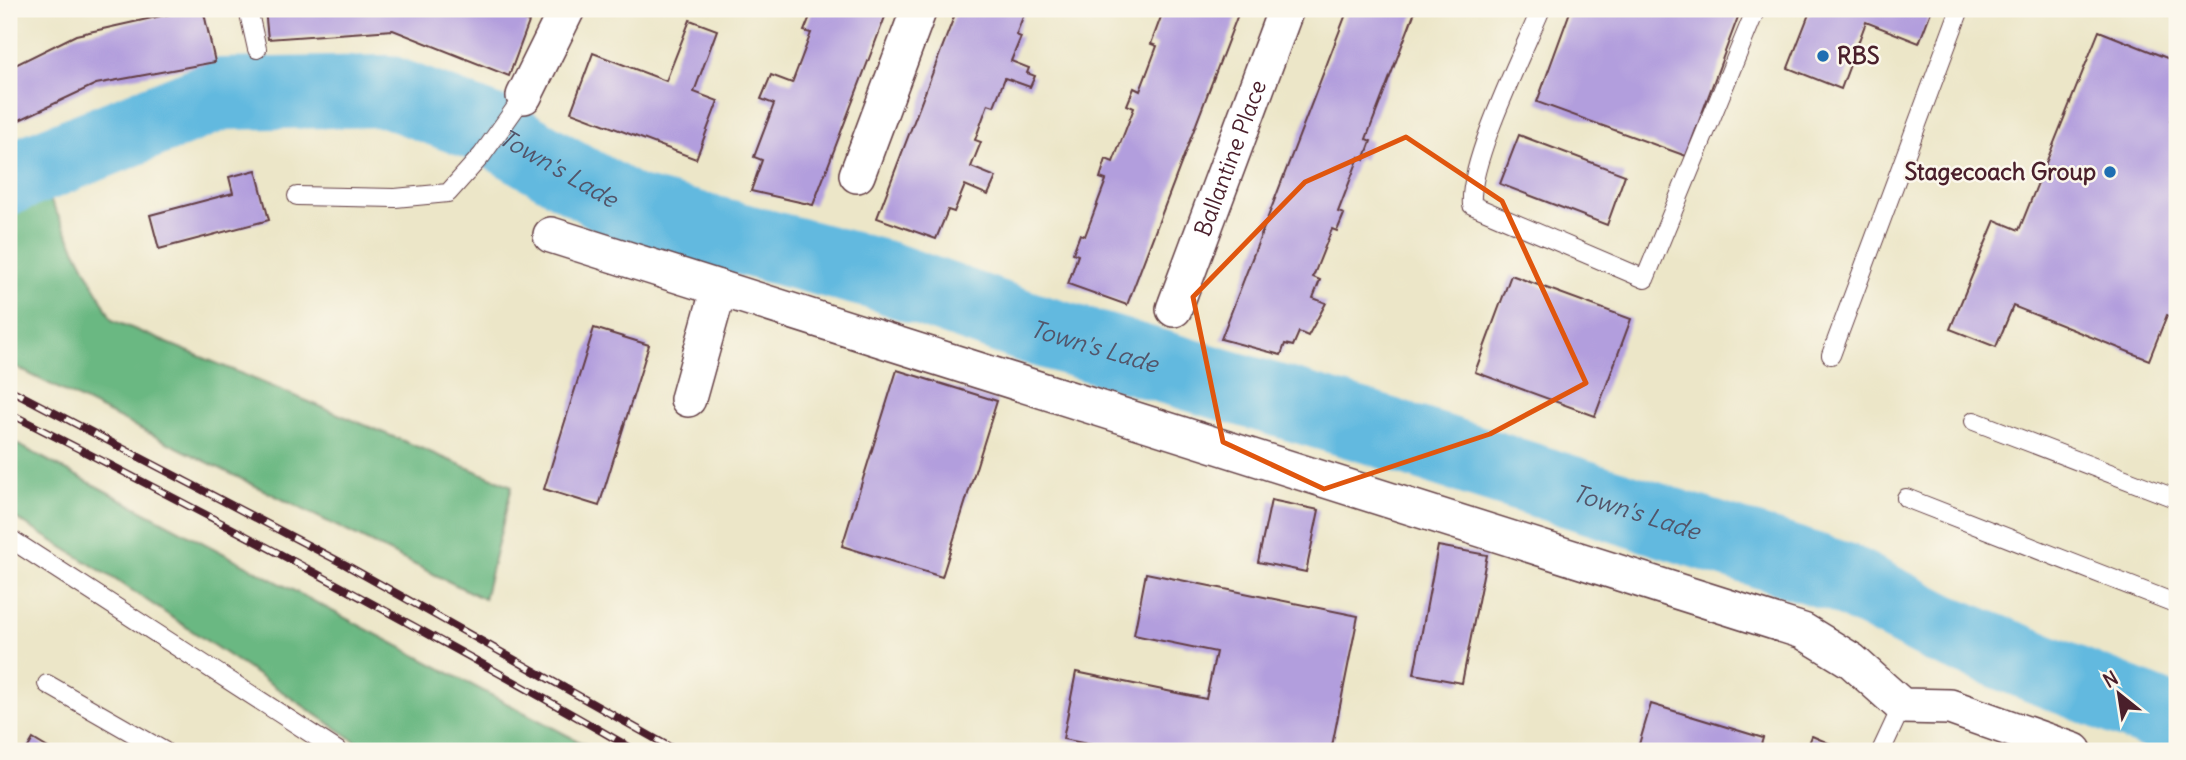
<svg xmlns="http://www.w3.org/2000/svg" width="2186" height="760" viewBox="0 0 2186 760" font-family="Delius,sans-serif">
	<rect width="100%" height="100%" fill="#fbf7ec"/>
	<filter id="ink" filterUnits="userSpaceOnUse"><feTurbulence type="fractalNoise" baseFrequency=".0143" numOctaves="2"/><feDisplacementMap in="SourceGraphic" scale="14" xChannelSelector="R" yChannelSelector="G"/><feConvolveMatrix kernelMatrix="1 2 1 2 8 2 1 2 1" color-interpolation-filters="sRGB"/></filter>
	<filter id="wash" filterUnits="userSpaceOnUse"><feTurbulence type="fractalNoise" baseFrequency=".00686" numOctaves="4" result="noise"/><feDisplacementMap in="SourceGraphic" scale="28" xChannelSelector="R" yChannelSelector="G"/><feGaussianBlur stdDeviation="1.57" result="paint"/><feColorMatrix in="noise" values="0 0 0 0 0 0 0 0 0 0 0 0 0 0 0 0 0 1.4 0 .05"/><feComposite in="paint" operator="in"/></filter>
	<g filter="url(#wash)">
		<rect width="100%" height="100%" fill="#ece6c8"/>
		<g fill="#6ab882" stroke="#5a6c56" stroke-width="2">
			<path d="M9,185L47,194L112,320L512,486L484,599L9,364Z"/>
			<path d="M9,440L597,751H370L124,585L9,514Z"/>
		</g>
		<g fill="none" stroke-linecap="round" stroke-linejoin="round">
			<path stroke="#62b9df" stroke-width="72" id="s1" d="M9,179L221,94L387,91L493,131L630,210L883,276L1030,328L1364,426L1842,578L1941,629L2177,723"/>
		</g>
		<g id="blocks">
			<g fill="#b29edd">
				<path d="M192,9H203L215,62L96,84L9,125V68L76,35Z"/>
				<path d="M265,9H495L529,22L509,76L393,30L268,39Z"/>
				<path d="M813,9H888L813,205L751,191L762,160L754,157L774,104L761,99L771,75L792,83L811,33L804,31Z"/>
				<path d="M957,9H1026L1016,35L1021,37L1011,61L1029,68L1027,73L1035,76L1030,87L1005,78L994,106L988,104L975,140L981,142L971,167L996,177L988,195L965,185L954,212L948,210L936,239L877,218Z"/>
				<path d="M1148,9H1240L1127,305L1068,284L1078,255L1073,253L1080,234L1085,236L1106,180L1100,178L1106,159L1113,162L1134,108L1127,105L1134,88L1140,91L1157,46L1151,44L1162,14Z"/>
				<path d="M1348,9H1416L1366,139L1371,141L1364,160L1359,157L1338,212L1344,214L1337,231L1332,229L1313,277L1320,280L1313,298L1326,303L1308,336L1299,332L1293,346L1285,344L1281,355L1221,339Z"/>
				<path d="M1571,9H1741L1686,156L1537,102Z"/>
				<path d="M1811,9H1932L1919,43L1866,22L1841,89L1788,68Z"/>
				<path d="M690,20L717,30L694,92L718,101L696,159L571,112L593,53L666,81Z"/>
				<path d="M2099,31L2177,62V102L2170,121L2177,124V319L2167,315L2149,360L2013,306L1996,347L1950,329L1995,220L2019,230Z"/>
				<path d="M1519,135L1625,175L1607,225L1500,184Z"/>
				<path d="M256,170L269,220L159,249L150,215L233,193L229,177Z"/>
				<path d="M1511,275L1631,319L1595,416L1475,372Z"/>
				<path d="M594,328L649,345L599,506L544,489Z"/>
				<path d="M897,370L997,401L942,577L842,546Z"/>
				<path d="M1271,500L1319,510L1306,572L1258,562Z"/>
				<path d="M1438,546L1487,555L1462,683L1414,674Z"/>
				<path d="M1146,573L1358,616L1331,751H1122L1063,739L1076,672L1206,699L1216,652L1134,635Z"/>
				<path d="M1651,704L1763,738L1759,751H1637Z"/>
				<path d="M1812,736L1847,751H1806Z"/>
				<path d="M33,739L53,751H26Z"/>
			</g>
		</g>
	</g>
	<g filter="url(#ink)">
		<use href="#blocks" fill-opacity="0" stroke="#623d43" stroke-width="2"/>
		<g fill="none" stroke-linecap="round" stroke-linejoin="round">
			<defs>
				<g id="service">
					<path d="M248,9L257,49"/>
					<path d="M1541,9C1523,52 1468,163 1472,205L1645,279L1756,9"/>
					<path d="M297,196L395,198L448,193L482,155L524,96"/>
					<path d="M1831,355L1960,9"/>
					<path d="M1974,421L2177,499"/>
					<path d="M1906,498L2177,604"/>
					<path d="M9,538L338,751"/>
					<path d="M47,684L164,751"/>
					<path d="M1881,751L1902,706"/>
				</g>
				<g id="minor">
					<path d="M524,96L567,9"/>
					<path d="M857,175L919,9"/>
					<path d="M551,235L1803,631L1852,661L1902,706L1950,707L2074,751"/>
					<path id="s2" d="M1174,309L1286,9"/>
					<path d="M688,399L719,288"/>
				</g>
			</defs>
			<use href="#service" stroke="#623d43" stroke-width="20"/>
			<use href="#minor" stroke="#623d43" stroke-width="38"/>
			<use href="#service" stroke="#fff" stroke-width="18"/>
			<use href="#minor" stroke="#fff" stroke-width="35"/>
			<defs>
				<g id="rail">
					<path d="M9,389L346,565L677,751"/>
					<path d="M9,413C221,521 430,632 636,751"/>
				</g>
			</defs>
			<use href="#rail" stroke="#4a1f2b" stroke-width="8"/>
			<use href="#rail" stroke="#fbf7ec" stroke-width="5" stroke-dasharray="16" stroke-linecap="butt"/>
		</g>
	</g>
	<path fill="none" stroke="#e0560e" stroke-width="5" stroke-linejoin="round" d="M1406,137L1502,201L1586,383L1490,434L1324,489L1223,442L1193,297L1305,182Z"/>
	<g fill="#1f6fb2" stroke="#fbf7ec" stroke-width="2.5">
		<circle cx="1823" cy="56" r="7"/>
		<circle cx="2110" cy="172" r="7"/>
	</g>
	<g text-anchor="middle" stroke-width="5" stroke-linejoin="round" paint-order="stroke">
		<g font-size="23" font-weight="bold" fill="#4a1f2b" stroke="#fbf7ec" text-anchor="start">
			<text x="1837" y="64">RBS</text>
			<text x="2096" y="180" text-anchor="end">Stagecoach Group</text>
		</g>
		<g font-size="23" fill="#4a1f2b" stroke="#fbf7ec">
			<text dy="8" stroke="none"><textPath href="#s2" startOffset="161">Ballantine Place</textPath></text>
		</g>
		<g font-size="24" font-style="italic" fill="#52556a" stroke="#fbf7ec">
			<text dy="8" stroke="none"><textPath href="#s1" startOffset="583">Town's Lade</textPath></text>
			<text dy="8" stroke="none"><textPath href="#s1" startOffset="1150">Town's Lade</textPath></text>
			<text dy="8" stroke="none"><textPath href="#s1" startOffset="1717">Town's Lade</textPath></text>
		</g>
	</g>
	<rect width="2186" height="760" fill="none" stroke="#fbf7ec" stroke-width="35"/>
	<g transform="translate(2119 694) rotate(330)" stroke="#fbf7ec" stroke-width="5" paint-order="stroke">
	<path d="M0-5L12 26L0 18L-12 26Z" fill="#4a1f2b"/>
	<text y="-10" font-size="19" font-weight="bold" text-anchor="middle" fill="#4a1f2b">N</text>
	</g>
</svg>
